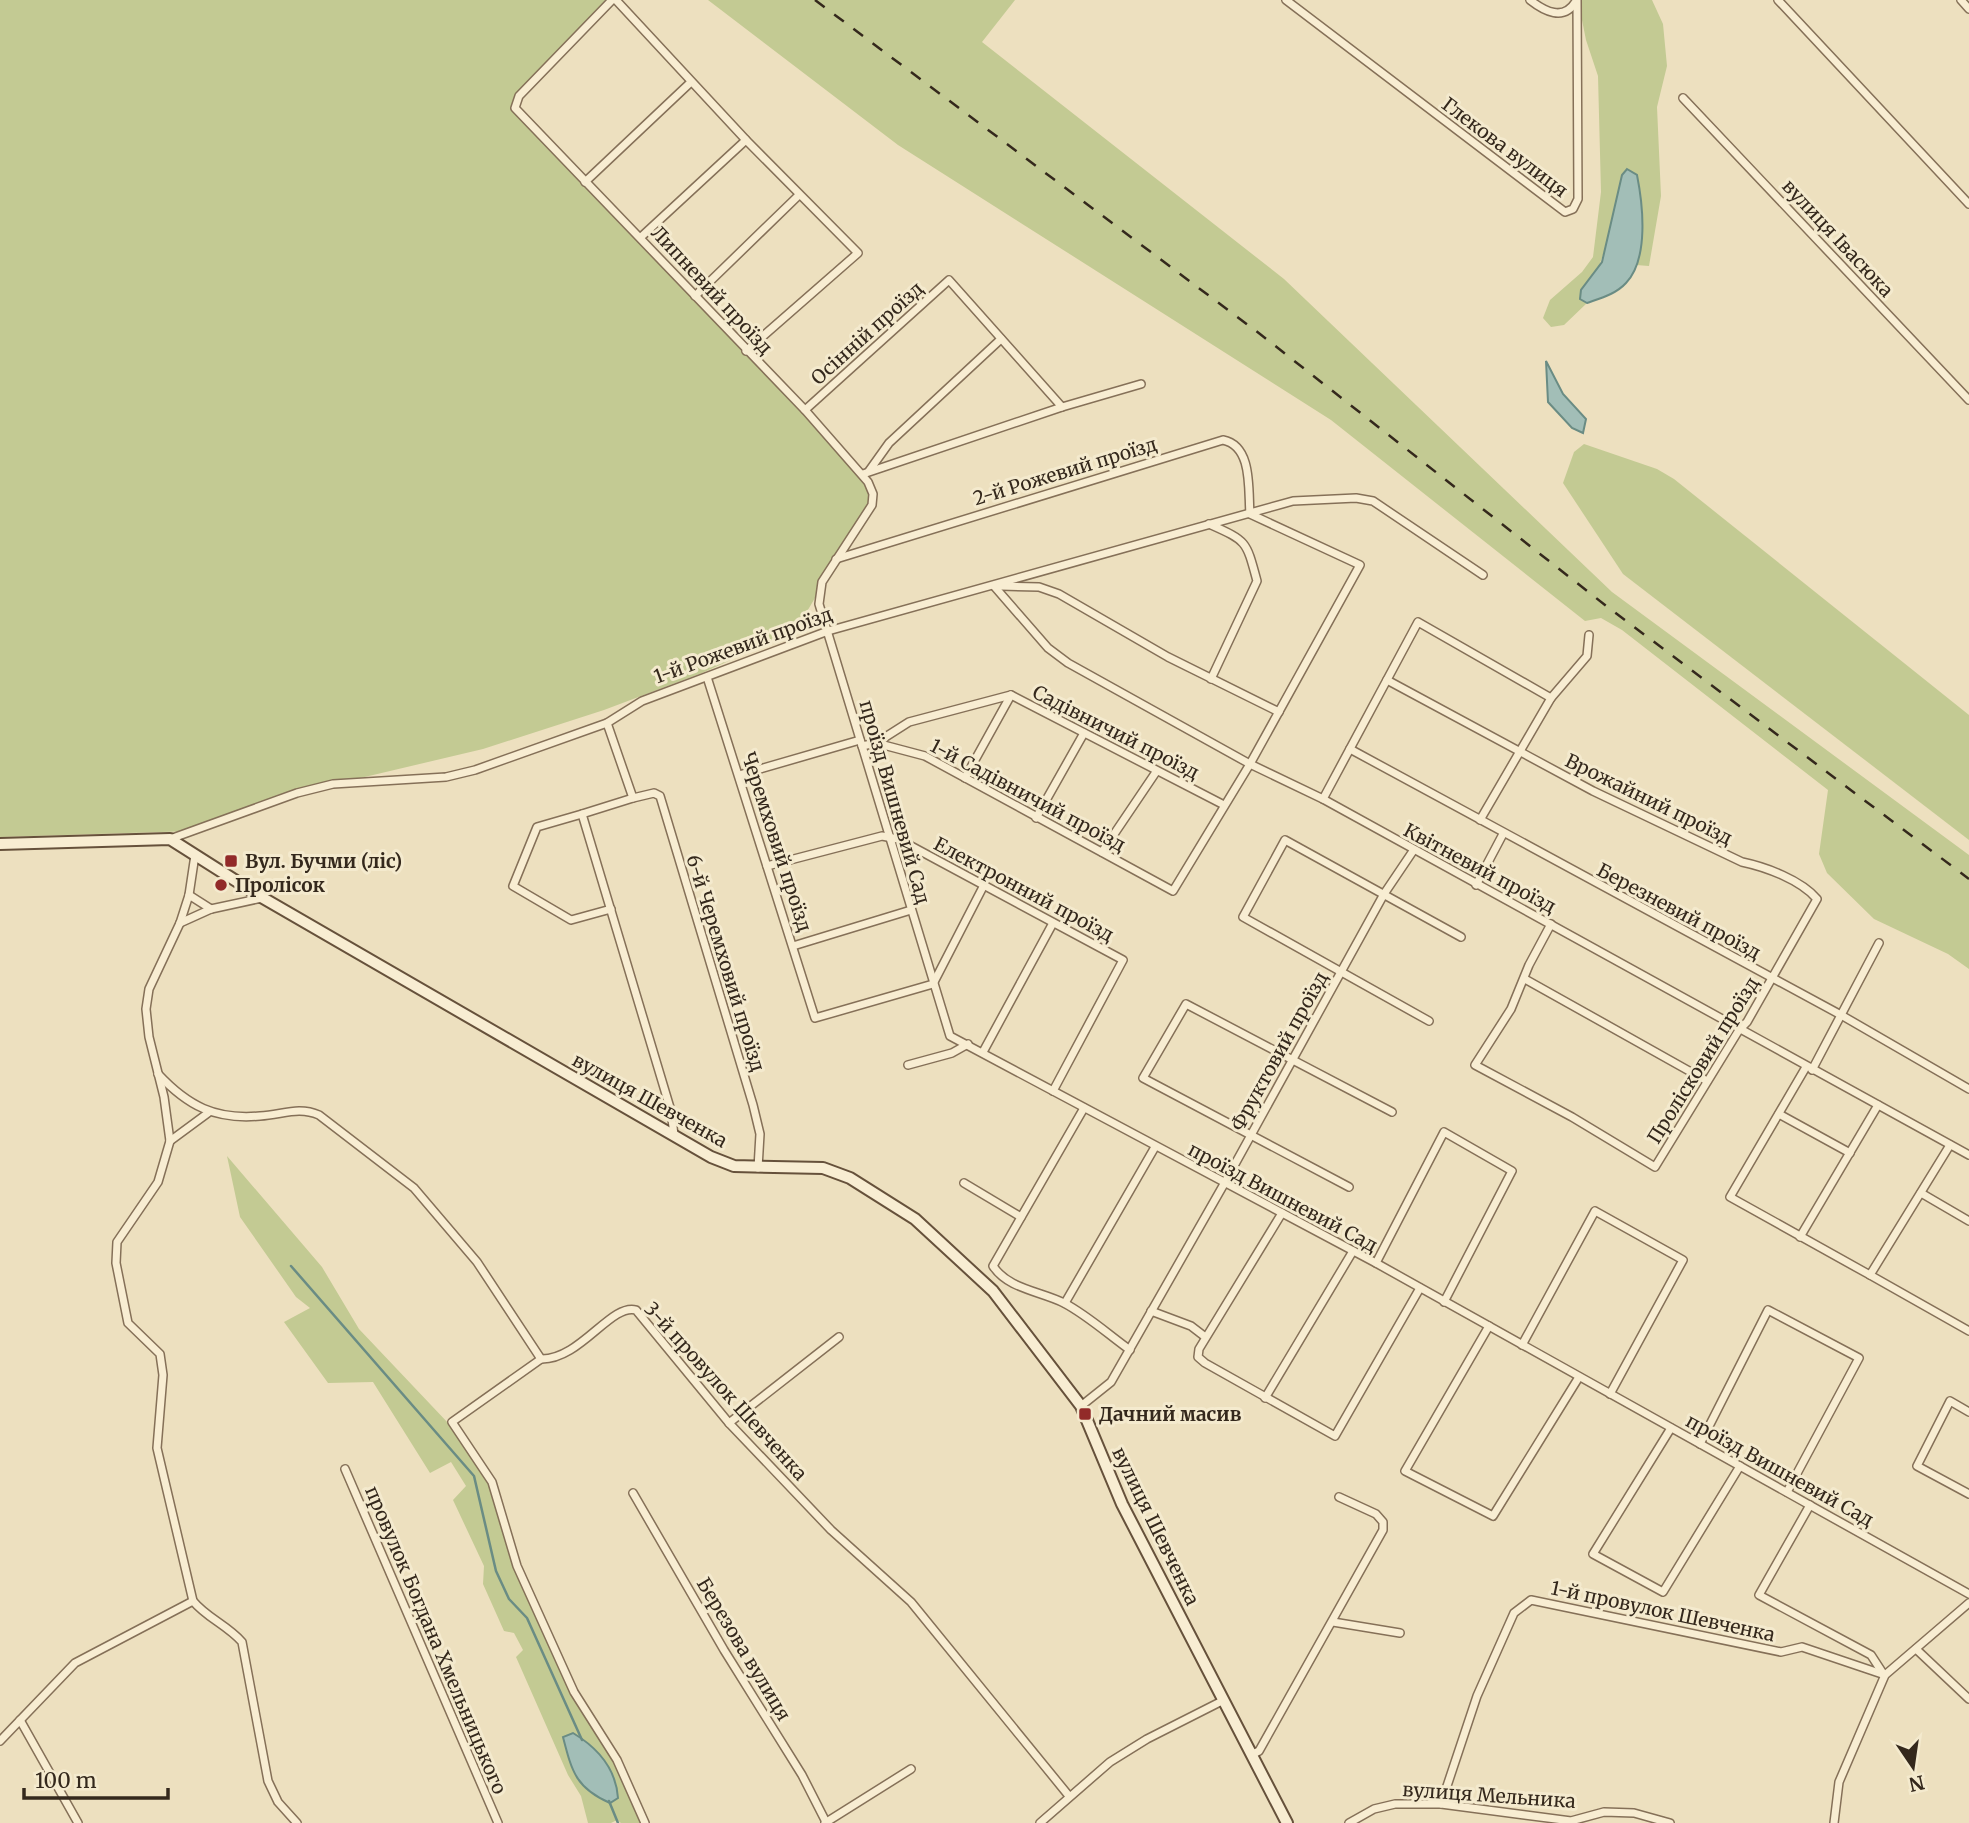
<svg xmlns="http://www.w3.org/2000/svg" width="1969" height="1823" viewBox="0 0 1969 1823" font-family="Merriweather,serif">
	<rect width="100%" height="100%" fill="#ede0bf"/>
	<g fill="#c3ca93" fill-rule="evenodd">
		<path d="M0,0H612L519,96L515,108L863,474L874,498L799,625L788,634L702,673L604,710L483,749L297,793L193,831L0,837Z"/>
		<path d="M708,0H1015L982,42L1284,279L1612,592L1969,855V969L1948,954L1874,919L1827,873L1819,854L1828,790L1622,630L1601,618L1585,621L1331,420L898,145Z"/>
		<path d="M1578,0H1652L1663,24L1667,66L1657,107L1661,196L1649,266L1636,265L1641,237L1640,186L1612,229L1597,272L1580,295L1587,303L1564,325L1551,327L1543,318L1550,300L1582,272L1593,257L1601,192L1598,76L1586,40Z"/>
		<path d="M1584,444L1657,469L1674,479L1969,715V840L1623,574L1563,483L1574,452Z"/>
		<path d="M227,1156L322,1267L359,1329L449,1424L489,1482L545,1636L615,1761L642,1823H621L617,1820L611,1823H588L581,1796L568,1775L516,1657L523,1650L514,1633L504,1631L483,1584L484,1566L453,1500L466,1486L451,1462L430,1473L373,1382L328,1383L284,1322L310,1308L296,1297L240,1217ZM580,1738C600,1755 617,1770 618,1798Z"/>
	</g>
	<g fill="#a2beb7" stroke="#6a8c84" stroke-width="2">
		<path d="M1627,169L1637,175C1643,205 1649,259 1626,283C1616,294 1601,298 1587,303L1580,299L1581,290L1602,262L1622,175Z"/>
		<path d="M1546,361L1563,394L1586,419L1583,433L1572,428L1548,402Z"/>
		<path d="M573,1733C598,1748 616,1769 618,1798L610,1803C576,1788 572,1772 563,1737Z"/>
	</g>
	<g fill="none" stroke-linecap="round" stroke-linejoin="round">
		<g stroke="#6a8c84" stroke-width="2.5">
			<path d="M291,1266L474,1476L496,1571L509,1599L527,1618L582,1740"/>
			<path d="M609,1801L618,1823"/>
		</g>
		<defs>
			<g id="street">
				<path d="M612,0L519,96L515,108L805,410L868,482L873,494L872,505L822,582L819,604L950,1036L1376,1263L1969,1594"/>
				<path d="M616,0L746,140L858,253L746,351"/>
				<path d="M1286,0L1565,212L1573,209L1578,199L1577,0"/>
				<path d="M1530,0C1544,11 1564,22 1576,1"/>
				<path d="M1778,0L1969,204"/>
				<path d="M1961,0L1969,9"/>
				<path d="M1683,98L1969,400"/>
				<path d="M585,182L691,82"/>
				<path d="M641,237L746,140"/>
				<path d="M695,296L799,195"/>
				<path d="M1062,407L1141,384"/>
				<path d="M805,410L949,280L1062,407L863,474"/>
				<path d="M869,471L889,443L1001,339"/>
				<path d="M1209,524C1247,541 1246,540 1257,581L1211,679"/>
				<path d="M836,559L1223,440C1253,446 1248,490 1250,514L1360,565L1250,764L1173,891L925,756L876,743L862,746"/>
				<path d="M994,586L1048,648L1068,663L1250,764L1323,799L1969,1155"/>
				<path d="M1001,586L1039,587L1059,594L1168,657L1279,712"/>
				<path d="M707,677L815,1018L933,984L984,885"/>
				<path d="M1387,680L1593,791L1742,862C1766,867 1801,880 1817,899L1747,1022L1739,1030L1655,1167L1572,1117L1475,1065L1511,1009L1529,965L1551,924"/>
				<path d="M607,723L633,798L654,793L660,796L753,1105L760,1134L758,1168"/>
				<path d="M876,743L909,722L1011,695L1224,805"/>
				<path d="M1350,749L1841,1015L1969,1089"/>
				<path d="M739,775L860,740"/>
				<path d="M965,778L1011,695"/>
				<path d="M633,798L582,814L671,1111L674,1135"/>
				<path d="M1323,799L1418,622L1551,698"/>
				<path d="M582,814L537,827L513,886L571,920L611,909"/>
				<path d="M1036,818L1084,733"/>
				<path d="M1480,820L1551,698L1587,656L1589,635"/>
				<path d="M170,839L297,793L333,784L446,777L475,770L607,723L642,701L828,631L1293,501L1356,498L1373,501L1483,575"/>
				<path d="M1102,852L1156,772"/>
				<path d="M195,855L189,895L180,923L149,989L146,1009L149,1037L164,1097L170,1141L158,1182L117,1242L116,1263L128,1323L160,1354L163,1375L157,1448L193,1601C207,1618 227,1625 242,1642L268,1781L278,1802L297,1823"/>
				<path d="M767,866L882,836L898,839L1123,960L1053,1091"/>
				<path d="M1476,885L1503,834"/>
				<path d="M189,895L211,909"/>
				<path d="M180,923L211,909L262,898"/>
				<path d="M793,946L911,910"/>
				<path d="M1525,979L1707,1081"/>
				<path d="M1429,1021L1243,917L1285,840L1461,937"/>
				<path d="M983,1052L1053,923"/>
				<path d="M908,1065L952,1053L968,1044"/>
				<path d="M1806,1067L1730,1197L1870,1275"/>
				<path d="M1812,1070L1879,943"/>
				<path d="M158,1074C188,1106 215,1120 260,1116C282,1115 298,1106 319,1115L414,1188L477,1262L541,1359C580,1360 611,1303 636,1310L729,1423L831,1530L911,1602L1069,1796"/>
				<path d="M1084,1108L993,1266C1008,1289 1040,1291 1064,1303C1087,1315 1109,1335 1130,1350"/>
				<path d="M1779,1114L1850,1153"/>
				<path d="M170,1141L208,1113"/>
				<path d="M1950,1145L1870,1275L1969,1331"/>
				<path d="M964,1183L1021,1217"/>
				<path d="M1349,1187L1143,1078L1186,1004L1392,1112"/>
				<path d="M1921,1193L1969,1221"/>
				<path d="M1282,1213L1199,1349L1198,1357L1205,1363L1335,1436L1420,1288"/>
				<path d="M1800,1237L1878,1105"/>
				<path d="M1376,1263L1444,1132L1512,1171L1444,1302"/>
				<path d="M1065,1303L1155,1147"/>
				<path d="M1151,1311L1191,1326L1204,1336"/>
				<path d="M1489,1326L1405,1471L1493,1516L1579,1377"/>
				<path d="M1522,1345L1595,1211L1683,1260L1610,1394"/>
				<path d="M541,1359L452,1422L492,1482L517,1566L574,1692L617,1760L645,1823"/>
				<path d="M1265,1398L1353,1251"/>
				<path d="M1081,1406L1111,1382L1224,1184L1384,894L1413,851"/>
				<path d="M1969,1412L1950,1401L1917,1466L1969,1494"/>
				<path d="M729,1423L839,1337"/>
				<path d="M1671,1428L1593,1554L1663,1592L1740,1466"/>
				<path d="M1700,1444L1768,1310L1859,1358L1787,1492"/>
				<path d="M345,1469L498,1823"/>
				<path d="M633,1493L724,1650L802,1775L826,1822"/>
				<path d="M1810,1505L1759,1595L1871,1655L1884,1675"/>
				<path d="M1333,1622L1400,1633"/>
				<path d="M1916,1649L1969,1699"/>
				<path d="M20,1720L78,1823"/>
				<path d="M0,1741L75,1663L193,1601"/>
				<path d="M1251,1755L1259,1751L1383,1530V1522L1376,1514L1339,1497"/>
				<path d="M1441,1804L1477,1696L1514,1613L1531,1600L1781,1652L1802,1647L1885,1675"/>
				<path d="M825,1823L911,1769"/>
				<path d="M1040,1823L1110,1762L1147,1739L1224,1700"/>
				<path d="M1349,1823L1374,1809L1395,1804H1441L1571,1821L1604,1812L1634,1813L1670,1823"/>
				<path d="M1834,1823L1839,1782L1885,1675L1969,1603"/>
			</g>
			<path id="secondary" d="M0,844L170,839L263,898L711,1157L734,1166L823,1168L850,1178L915,1219L993,1291L1081,1406L1122,1504L1287,1823"/>
		</defs>
		<use href="#street" stroke="#857058" stroke-width="10"/>
		<use href="#secondary" stroke="#66513b" stroke-width="14"/>
		<use href="#street" stroke="#f8edd2" stroke-width="7"/>
		<use href="#secondary" stroke="#f8edd2" stroke-width="10"/>
		<path stroke="#34281c" stroke-width="2.5" stroke-dasharray="12 12" stroke-linecap="butt" d="M815,0L1260,334L1605,605L1969,879"/>
	</g>
	<g fill="#922a29" stroke="#f4eace" stroke-width="2.5">
		<rect x="224" y="854" width="14" height="14" rx="3.5"/>
		<circle cx="221" cy="885" r="7"/>
		<rect x="1078" y="1407" width="14" height="14" rx="3.5"/>
	</g>
	<g text-anchor="middle" stroke-width="6" stroke-linejoin="round" paint-order="stroke">
		<g font-size="19" fill="#34281c" stroke="#f4eace">
			<text transform="translate(1505 147) rotate(37)" y="7">Глекова вулиця</text>
			<text transform="translate(1838 238) rotate(47)" y="7">вулиця Івасюка</text>
			<text transform="translate(712 290) rotate(47)" y="7">Липневий проїзд</text>
			<text transform="translate(867 333) rotate(-42)" y="7">Осінній проїзд</text>
			<text transform="translate(1065 471) rotate(-17)" y="7">2-й Рожевий проїзд</text>
			<text transform="translate(743 645) rotate(-20)" y="7">1-й Рожевий проїзд</text>
			<text transform="translate(1116 732) rotate(27)" y="7">Садівничий проїзд</text>
			<text transform="translate(1028 795) rotate(28)" y="7">1-й Садівничий проїзд</text>
			<text transform="translate(1649 799) rotate(26)" y="7">Врожайний проїзд</text>
			<text transform="translate(895 802) rotate(74)" y="7">проїзд Вишневий Сад</text>
			<text transform="translate(777 842) rotate(72)" y="7">Черемховий проїзд</text>
			<text transform="translate(1480 868) rotate(28)" y="7">Квітневий проїзд</text>
			<text transform="translate(1024 889) rotate(28)" y="7">Електронний проїзд</text>
			<text transform="translate(1679 911) rotate(28)" y="7">Березневий проїзд</text>
			<text transform="translate(726 963) rotate(73)" y="7">6-й Черемховий проїзд</text>
			<text transform="translate(1279 1051) rotate(-61)" y="7">Фруктовий проїзд</text>
			<text transform="translate(1703 1060) rotate(-58)" y="7">Пролісковий проїзд</text>
			<text transform="translate(650 1100) rotate(29)" y="7">вулиця Шевченка</text>
			<text transform="translate(1283 1197) rotate(28)" y="7">проїзд Вишневий Сад</text>
			<text transform="translate(726 1391) rotate(48)" y="7">3-й провулок Шевченка</text>
			<text transform="translate(1780 1470) rotate(29)" y="7">проїзд Вишневий Сад</text>
			<text transform="translate(1156 1526) rotate(64)" y="7">вулиця Шевченка</text>
			<text transform="translate(1663 1611) rotate(12)" y="7">1-й провулок Шевченка</text>
			<text transform="translate(436 1640) rotate(67)" y="7">провулок Богдана Хмельницького</text>
			<text transform="translate(744 1649) rotate(59)" y="7">Березова вулиця</text>
			<text transform="translate(1489 1795) rotate(4)" y="7">вулиця Мельника</text>
		</g>
		<g font-size="19" font-weight="bold" fill="#34281c" stroke="#f4eace" text-anchor="start">
			<text x="245" y="868">Вул. Бучми (ліс)</text>
			<text x="235" y="892">Пролісок</text>
			<text x="1099" y="1421">Дачний масив</text>
		</g>
	</g>
	<g transform="translate(1913 1767) rotate(167)" stroke="#f4eace" stroke-width="5" paint-order="stroke">
	<path d="M0-5L12 26L0 18L-12 26Z" fill="#34281c"/>
	<text y="-10" font-size="19" font-weight="bold" text-anchor="middle" fill="#34281c">N</text>
	</g>
	<path d="M24 1788v10h144v-10" fill="none" stroke="#34281c" stroke-width="3.5"/>
	<text x="35" y="1788" font-size="21" fill="#34281c" stroke="#f4eace" stroke-width="5" paint-order="stroke">100 m</text>
</svg>
